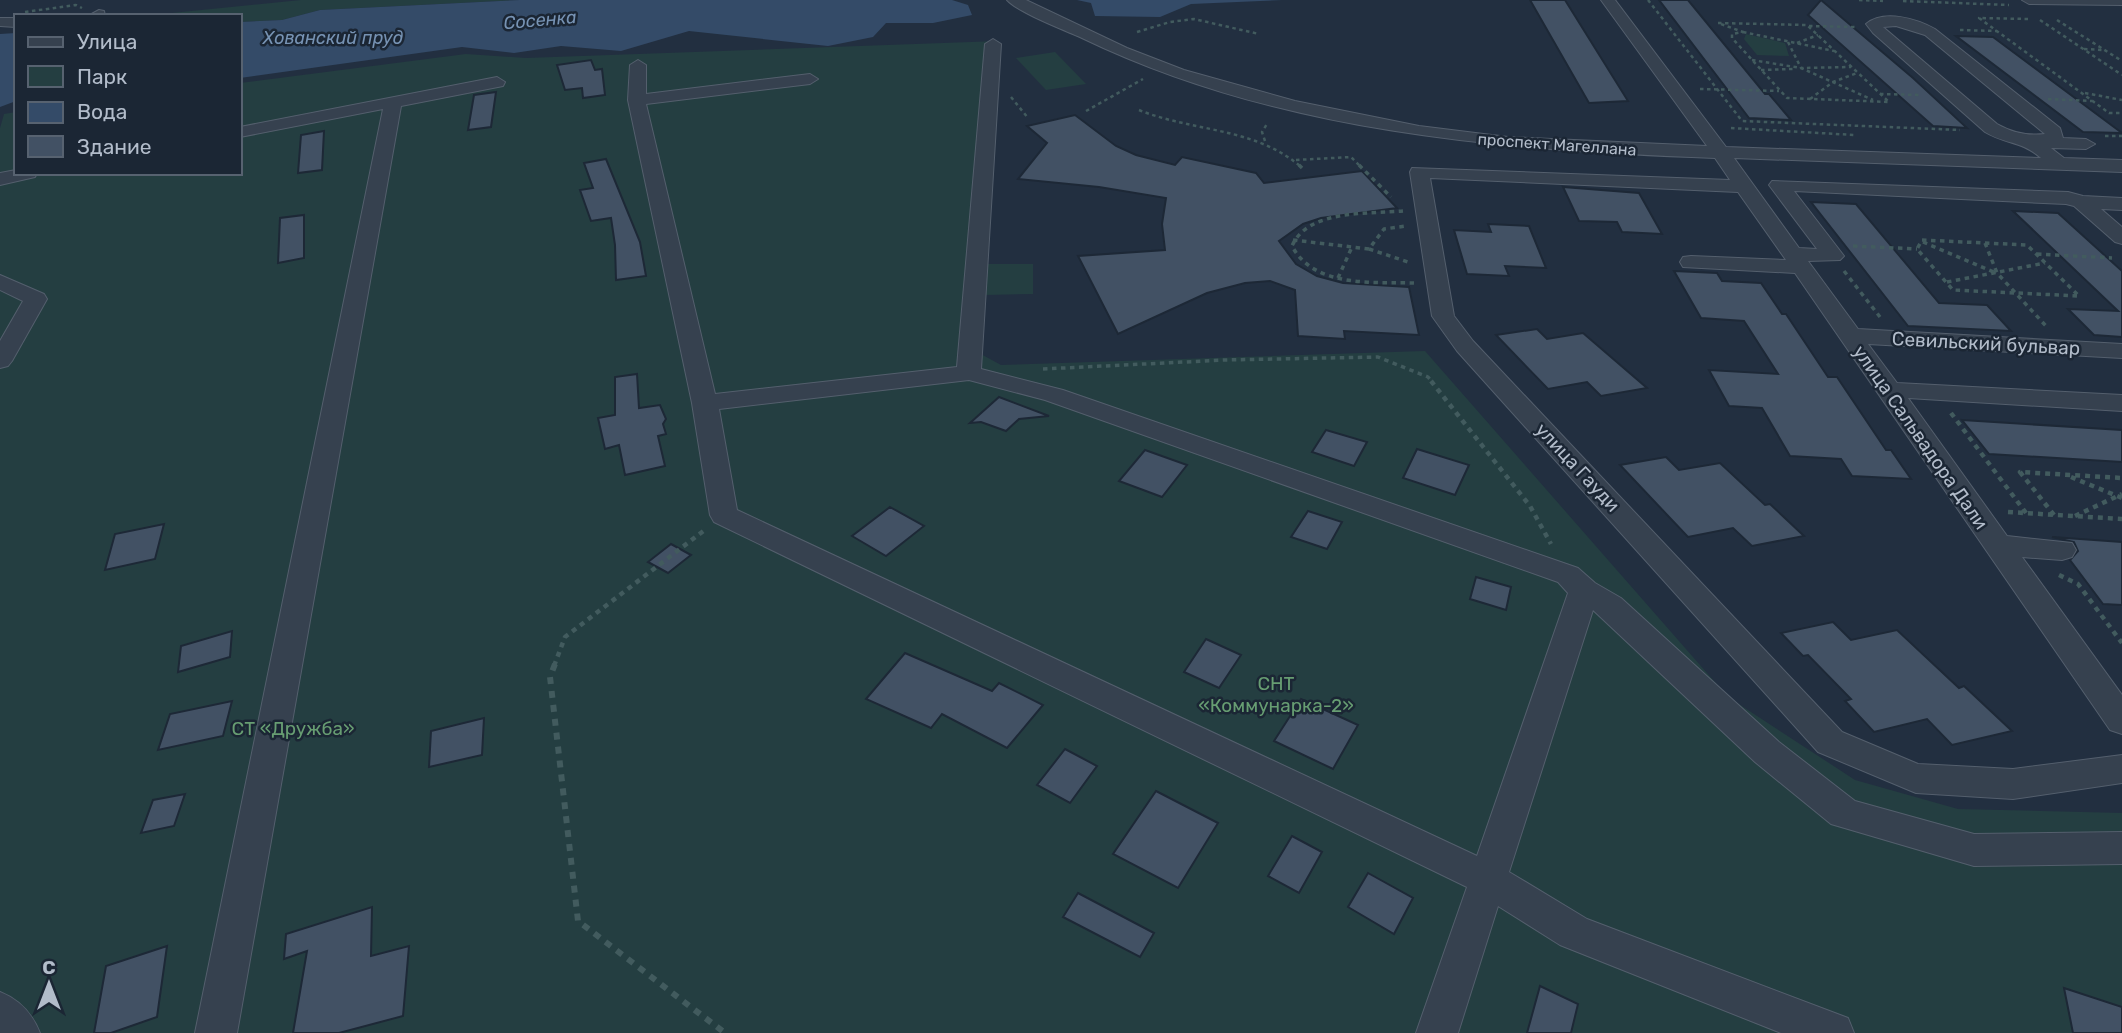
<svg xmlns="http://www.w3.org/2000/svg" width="2122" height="1033" viewBox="0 0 2122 1033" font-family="Rubik,sans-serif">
	<rect width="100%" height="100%" fill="#222f40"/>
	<g fill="#243e41">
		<path d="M301,0H520L320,10L282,20L240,22V16H142Z"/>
		<path d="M1746,34L1785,43L1789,56L1757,55L1744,39Z"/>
		<path d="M999,41L979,353L1001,365L1425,351L1728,697L1855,780L1958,809L2122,813V1033H0V128L4,114L16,112V173H240V83L466,54L526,58Z"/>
		<path d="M1055,52L1086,84L1046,90L1016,58Z"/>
		<path d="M987,264H1033V294L985,295Z"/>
	</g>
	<g fill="#344b68">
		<path d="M520,0H952L968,5L972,15L933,23H886L873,37L828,46L689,31L621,51L561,46L514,53L462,47L240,78V22L282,20L320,10Z"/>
		<path d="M1077,0H1282L1191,4L1160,17L1095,16L1091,3Z"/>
		<path d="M16,33V101L0,107V34Z"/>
	</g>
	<g fill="#425164" stroke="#1d2836" stroke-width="2">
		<path d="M1530,0H1565L1628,101L1589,103Z"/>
		<path d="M1659,0H1688L1765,94H1769L1791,120L1749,118Z"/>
		<path d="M1821,0L1913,78L1967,128L1933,126L1808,15Z"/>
		<path d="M1956,36L1993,37L2122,133L2083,132Z"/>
		<path d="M591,60L595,70L602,69L605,95L583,98L582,88L565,90L557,65Z"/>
		<path d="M496,92L491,127L468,130L474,95Z"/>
		<path d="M1075,115L1116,146L1136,155L1175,165L1182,157L1256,173L1264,183L1362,171L1397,208L1321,218L1303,224L1279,241L1296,264L1317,276L1343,283L1409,287L1419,335L1344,331L1345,339L1298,336L1295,290L1270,281L1245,283L1207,293L1118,334L1078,256L1165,250L1162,224L1166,198L1099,187L1018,179L1047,143L1027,126Z"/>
		<path d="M324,131L322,170L298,173L301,135Z"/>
		<path d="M606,159L640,242L646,276L616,280L615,245L611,218L591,221L580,190L593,188L584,163Z"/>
		<path d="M1563,187L1639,193L1662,234L1622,232L1617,222L1579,221Z"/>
		<path d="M1811,202L1856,204L1939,303L1987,305L2011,331L1908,326Z"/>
		<path d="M2013,211L2058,213L2122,271V337L2094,335L2068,309L2118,311Z"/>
		<path d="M304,215V258L278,263L280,218Z"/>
		<path d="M1488,224L1529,226L1546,268L1505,266L1509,276L1467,274L1454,230L1491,232Z"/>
		<path d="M1674,271L1717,273L1722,281L1761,283L1782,314H1786L1828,377H1837L1886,450H1891L1911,479L1852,476L1841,459L1790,456L1762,408L1729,406L1709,370L1778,374L1744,321L1701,318Z"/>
		<path d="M1537,329L1547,339L1583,333L1647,388L1601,396L1587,382L1548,389L1496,335Z"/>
		<path d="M637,374L639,408L660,405L666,419L663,424L666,434L658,436L665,466L625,475L619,445L605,449L598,418L615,415V377Z"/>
		<path d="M999,397L1049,416L1019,419L1006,431L981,422L970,423Z"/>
		<path d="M1962,420L2122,430V462L1989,454Z"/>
		<path d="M1326,430L1367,442L1354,466L1312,452Z"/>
		<path d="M1417,449L1469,465L1455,495L1403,478Z"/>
		<path d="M1145,450L1187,465L1162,497L1119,481Z"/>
		<path d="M1666,457L1679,470L1720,463L1765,505L1770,504L1804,536L1752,546L1733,528L1688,537L1620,465Z"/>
		<path d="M890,507L924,526L886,556L852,536Z"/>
		<path d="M1308,511L1342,522L1327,549L1291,537Z"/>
		<path d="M164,524L155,559L105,570L115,534Z"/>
		<path d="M2052,537L2122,542V605L2103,604L2070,560L2078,551L2074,542Z"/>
		<path d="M671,544L691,555L668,573L648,562Z"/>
		<path d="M1476,577L1511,587L1506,610L1470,599Z"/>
		<path d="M1833,622L1851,640L1897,630L1959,688L1964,686L2012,731L1952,745L1927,719L1874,732L1845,701L1851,699L1808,655L1803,656L1781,633Z"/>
		<path d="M232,631L230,657L178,672L181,646Z"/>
		<path d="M1206,639L1241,655L1219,688L1184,672Z"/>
		<path d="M905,653L992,691L999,683L1043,705L1007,748L942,714L931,728L866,699Z"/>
		<path d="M1301,699L1358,725L1333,769L1274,741Z"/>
		<path d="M232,701L223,736L158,750L170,714Z"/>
		<path d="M484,718L482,755L429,767L431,731Z"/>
		<path d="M1065,749L1097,766L1070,803L1037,785Z"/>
		<path d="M1156,791L1218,823L1178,888L1113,854Z"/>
		<path d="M185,794L174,826L141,833L153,800Z"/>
		<path d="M1292,836L1322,852L1299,893L1268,876Z"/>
		<path d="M1368,873L1413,898L1394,934L1348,907Z"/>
		<path d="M1078,893L1154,933L1140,957L1063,917Z"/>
		<path d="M372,907L371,956L409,946L403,1016L339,1033H293L307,951L284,959L286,934Z"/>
		<path d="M167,946L157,1017L111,1033H94L106,966Z"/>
		<path d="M1540,986L1578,1004L1571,1033H1527Z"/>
		<path d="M2064,988L2122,1007V1033H2073Z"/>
	</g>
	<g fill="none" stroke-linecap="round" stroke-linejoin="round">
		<defs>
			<g id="minor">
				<path d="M1007,0H1026L1127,48L1184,70L1295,101L1419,126L1508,137L1707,146L1601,0H1615L1726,147L2041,158C2020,140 2007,145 1985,132L1873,33L1866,24C1884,9 1917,19 1935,29L2060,128L2063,138L2086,139L2095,144L2086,149L2051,148L2064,158L2122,160V172L1734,158L1799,248L1817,249L1769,185L1772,181L2068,192L2083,196L2122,198V210L2101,209L2122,227V244L2115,242L2074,206L2066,204L1794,191L1844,256L1840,260L1808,261L1858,329L2122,344V358L1868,344L1897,383L2122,395V411L1908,398L2007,536L2072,543L2076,550L2072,557L2062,560L2022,557L2122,695V734L2110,730L1795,273L1683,267L1680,262L1683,257L1691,256L1786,260L1738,192L1430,178L1454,316L1473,341L1842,732L1918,764L2013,769L2122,755V783L2013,799L1916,793L1818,752L1457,351L1432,316L1410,172L1412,168L1730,180L1715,158C1500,150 1279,133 1082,38C1064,30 1019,13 1007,0ZM1896,26L1925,35L2045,134C2027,136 2013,133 1997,124L1883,27Z"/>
				<path d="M2022,0H2122V5L2029,4Z"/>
				<path d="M99,10L104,11L105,16H88Z"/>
				<path d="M0,18H16V27L0,26Z"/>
				<path d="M993,39L1001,44L981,369L1063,390L1578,568L1595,583L1621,598L1779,742L1855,801L1974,834L2122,832V864L1974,866L1831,824L1755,762L1593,610L1509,872L1587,919L1848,1018L1854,1033H1781L1560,945L1498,906L1458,1033H1416L1467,887L714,522L710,515L692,403L628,100L630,65L638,60L646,65V94L810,74L818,79L810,84L646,104L715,394L957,367L985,44ZM969,380L1045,400L1558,582L1568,593L1477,856L737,510L719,409Z"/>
				<path d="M497,77L505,82L503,86L401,106L237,1033H195L383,109L240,137V127Z"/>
				<path d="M16,170V173H37L35,177L0,185V173Z"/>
				<path d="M0,275L44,294L47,299L12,361L8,366L0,368V341L23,301L0,290Z"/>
				<path d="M0,992C20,1000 32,1013 40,1033H0Z"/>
			</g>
		</defs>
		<use href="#minor" stroke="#545f6d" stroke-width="2"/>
		<g stroke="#425b5e" stroke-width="2.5" stroke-dasharray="3.5 3.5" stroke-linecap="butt">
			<path d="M1648,0L1742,121L1960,130"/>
			<path d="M1859,0L1883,1"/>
			<path d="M1903,1L2009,5"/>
			<path d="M25,12L76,5L82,8"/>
			<path d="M2028,19L1979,18L2109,113H2122"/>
			<path d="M2040,20L2122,75"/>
			<path d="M2057,20L2122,61"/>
			<path d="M1718,23L1807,25L1889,102L1787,98L1732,38V34L1743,32Z"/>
			<path d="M1809,26L1857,27"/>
			<path d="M1960,30L1997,31"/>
			<path d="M1137,32L1170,22L1194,19L1259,34"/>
			<path d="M1743,32L1834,51"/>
			<path d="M1788,42L1801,68L1851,67"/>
			<path d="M1797,43L1818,35"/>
			<path d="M2084,49L2103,50"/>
			<path d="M1752,60L1801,68L1873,100"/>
			<path d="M1761,70L1793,69"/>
			<path d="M1700,89L1779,91"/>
			<path d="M2085,93L2122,100"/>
			<path d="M1880,94L1921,95"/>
			<path d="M1011,97L1028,118"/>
			<path d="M1810,99L1833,82L1857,73"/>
			<path d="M2048,99L2092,101"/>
			<path d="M1139,110C1193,132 1255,127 1301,167"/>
			<path d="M1086,111L1143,79"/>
			<path d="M1731,128L1854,135"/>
			<path d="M2105,136H2122"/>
			<path d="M1265,141L1262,132L1267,124"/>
			<path d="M1296,160L1351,157L1361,167"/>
		</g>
		<g stroke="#425b5e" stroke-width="3.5" stroke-dasharray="4.5 4.5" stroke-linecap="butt">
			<path d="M1299,165L1302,168"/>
			<path d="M1359,165L1391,197"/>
			<path d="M1403,211C1369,214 1308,209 1292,246C1314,288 1374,282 1415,283"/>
			<path d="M1293,240L1369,249L1384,229L1406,226"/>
			<path d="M1922,240L2027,245L2079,296L1953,290L1917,249Z"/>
			<path d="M1923,242L1996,273"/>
			<path d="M1985,243L1997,273L2046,326"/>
			<path d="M1853,246L1917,249"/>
			<path d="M1369,249L1411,263"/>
			<path d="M2037,254L2112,258"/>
			<path d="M1844,271L1880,317"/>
			<path d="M1338,278L1352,247"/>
			<path d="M1947,282L2045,263"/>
			<path d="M1043,369L1225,360L1378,357L1428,377L1433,383"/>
		</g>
		<g stroke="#425b5e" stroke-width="4.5" stroke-dasharray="5 5" stroke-linecap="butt">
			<path d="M1431,381L1530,506L1551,544"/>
			<path d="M1951,413L2026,513"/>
			<path d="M2071,477L2122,498"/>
			<path d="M2008,512L2122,519"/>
			<path d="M2054,515L2020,472L2122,478"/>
			<path d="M2075,516L2122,494"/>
			<path d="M2059,575L2078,584L2122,643"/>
			<path d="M554,666L565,637L706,529"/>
		</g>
		<path stroke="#425b5e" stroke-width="6" stroke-dasharray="7 7" stroke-linecap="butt" d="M555,664L550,677L578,921L725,1033"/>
		<use href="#minor" fill="#36414f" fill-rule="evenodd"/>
	</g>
	<g text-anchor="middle" stroke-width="5" stroke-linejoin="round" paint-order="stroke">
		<g font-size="16" fill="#b2bcca" stroke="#1b2634">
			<text transform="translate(1557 144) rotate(4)" y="6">проспект Магеллана</text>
		</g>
		<g font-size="18" font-style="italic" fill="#7793b4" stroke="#1b2634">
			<text transform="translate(540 20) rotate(-5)" y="6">Сосенка</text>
			<text x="333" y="44">Хованский пруд</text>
		</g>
		<g font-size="19" fill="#b2bcca" stroke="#1b2634">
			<text transform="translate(1986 343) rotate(3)" y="7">Севильский бульвар</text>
			<text transform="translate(1921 437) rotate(55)" y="7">улица Сальвадора Дали</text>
			<text transform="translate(1578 467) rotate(47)" y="7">улица Гауди</text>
		</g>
		<g font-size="19" fill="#679d72" stroke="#1b2634">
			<text x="1276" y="690">СНТ<tspan x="1276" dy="22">«Коммунарка-2»</tspan></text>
			<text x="293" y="735">СТ «Дружба»</text>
		</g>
	</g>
	<rect x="14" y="14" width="228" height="161" fill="#1b2634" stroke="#576270" stroke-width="2"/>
	<rect x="28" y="37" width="35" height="10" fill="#36414f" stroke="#576270" stroke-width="2"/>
	<text x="77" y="49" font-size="21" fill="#b2bcca">Улица</text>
	<rect x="28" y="66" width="35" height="21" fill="#243e41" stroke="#576270" stroke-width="2"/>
	<text x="77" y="84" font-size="21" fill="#b2bcca">Парк</text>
	<rect x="28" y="102" width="35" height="21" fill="#344b68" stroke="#576270" stroke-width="2"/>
	<text x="77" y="119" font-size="21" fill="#b2bcca">Вода</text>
	<rect x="28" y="136" width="35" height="21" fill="#425164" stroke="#576270" stroke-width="2"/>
	<text x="77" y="154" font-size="21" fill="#b2bcca">Здание</text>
	<g transform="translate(49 984)" stroke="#1b2634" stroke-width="5" paint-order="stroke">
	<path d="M0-5L12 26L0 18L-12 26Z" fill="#b2bcca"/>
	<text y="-10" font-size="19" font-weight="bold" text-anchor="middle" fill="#b2bcca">С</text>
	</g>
</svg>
